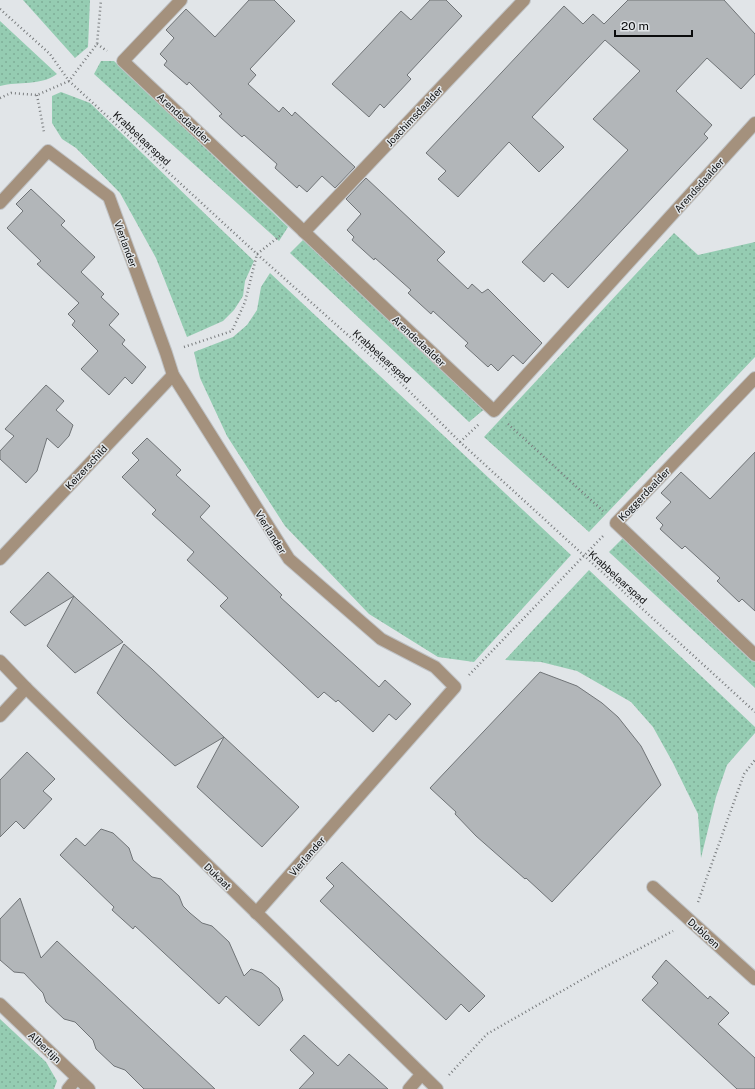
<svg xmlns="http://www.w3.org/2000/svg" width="755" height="1089" viewBox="0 0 755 1089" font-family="'Public Sans',sans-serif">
	<defs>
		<pattern id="grass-dots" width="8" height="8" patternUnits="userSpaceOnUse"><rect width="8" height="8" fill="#95ccb2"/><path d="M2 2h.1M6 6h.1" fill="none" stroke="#7fae98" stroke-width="1.8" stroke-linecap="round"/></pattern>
	</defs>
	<rect width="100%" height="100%" fill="#e1e5e8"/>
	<g fill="url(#grass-dots)">
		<path d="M23,0H90L88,47L75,58Z"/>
		<path d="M0,21L57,74C41,86 19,81 0,86Z"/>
		<path d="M101,61H114L288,227L279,241L94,74Z"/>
		<path d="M61,92L90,103L254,261L245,281L243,296L234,310L223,321L187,337L156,258L120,193L76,148L62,139L52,123V96Z"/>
		<path d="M674,233L698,255L755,242V357L589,532L484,437Z"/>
		<path d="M305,238L487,407L469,422L290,253Z"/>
		<path d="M270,273L571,555L474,662L438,657L369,614L285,526L227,436L200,378L194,352L233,337L247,325L257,310L261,287Z"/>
		<path d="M624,537L755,659V688L609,552Z"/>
		<path d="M589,570L755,727V733L727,765L716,797L701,858L698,814L673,763L653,727L631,702L577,671L541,662L505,660Z"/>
		<path d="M0,1019L46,1062L57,1081L54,1089H0Z"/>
	</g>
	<g fill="#b2b6b9" stroke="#707477">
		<path d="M249,0H274L295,21L250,69L256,75L248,84L279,112L283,107L292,116L295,112L355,167L335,188L322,176L307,192L299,185L297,188L275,168L277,164L244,135L242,137L219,116L222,114L189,82L187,85L164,65L167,61L160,54L174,38L166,30L186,9L215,37Z"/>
		<path d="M430,0H446L462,16L407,75L411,79L384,108L380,104L369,117L332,84L401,11L411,20Z"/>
		<path d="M628,0H724L755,34V74L741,89L707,58L676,91L712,125L704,134L708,138L568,288L552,273L544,282L522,262L628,150L593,119L640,71L605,40L532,117L564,147L539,172L509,142L458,197L438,179L446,171L426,153L564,6L583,24L593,14L604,24Z"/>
		<path d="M366,178L445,252L437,260L468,289L472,284L482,293L488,289L542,343L523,364L513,355L498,371L491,364L488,367L465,346L468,343L433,311L431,314L408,293L411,290L375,258L374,260L352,240L354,237L347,230L361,214L346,199Z"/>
		<path d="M31,189L65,221L61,225L95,257L81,272L104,294L101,297L119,314L109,325L125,340L122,344L146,367L132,384L125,377L109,395L81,369L98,351L72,325L75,321L68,314L79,303L37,264L41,261L7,228L23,211L16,204Z"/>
		<path d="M46,385L64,401L56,410L73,425L69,436L58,448L47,438L37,471L26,483L0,459V451L14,436L5,429Z"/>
		<path d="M147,438L181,470L176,475L210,506L200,517L282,595L280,597L379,687L385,680L411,704L396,720L389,714L373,732L338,700L336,702L324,692L318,698L220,606L228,598L187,560L194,552L152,514L156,510L122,477L139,460L132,453Z"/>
		<path d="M755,452V611L742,599L739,602L717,581L720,578L685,546L682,549L660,529L663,525L656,518L671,502L661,493L681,472L710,499Z"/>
		<path d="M48,572L123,642L75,673L47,646L74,596L25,626L10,612Z"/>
		<path d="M124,644L152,669L224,737L175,766L125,720L97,693Z"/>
		<path d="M540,672L577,686L602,703L618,717L641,746L661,785L552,902L526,878L525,879L476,836L455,814L456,812L430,788Z"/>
		<path d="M224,737L299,807L262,847L197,787Z"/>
		<path d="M27,752L55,779L43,791L52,799L24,829L16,821L0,837V780Z"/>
		<path d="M101,829L113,833L129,848L133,860L152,877L161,879L179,896L183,906L190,913L202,923L212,926L229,942L244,976L251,969L262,973L279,988L283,1000L259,1026L226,996L219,1004L135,926L133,929L112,910L114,907L60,855L76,838L85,846Z"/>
		<path d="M342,862L485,996L469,1012L461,1004L446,1020L320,901L334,886L326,878Z"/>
		<path d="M20,898L41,958L57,941L215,1089H144L125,1070L114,1066L96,1049L93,1040L75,1022L64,1019L46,1002L43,993L24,973L14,972L0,960V919Z"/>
		<path d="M666,960L708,999L710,996L729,1013L718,1024L755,1058V1089H737L642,1000L658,983L652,977Z"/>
		<path d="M304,1035L338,1066L349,1054L388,1089H299L314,1073L290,1050Z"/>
	</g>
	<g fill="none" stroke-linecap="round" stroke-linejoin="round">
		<defs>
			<g id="street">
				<path d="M181,0L123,61L494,411L755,123"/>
				<path d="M0,203L48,151L109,197L166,353L173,375L289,559L381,639L435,667L455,687L256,913"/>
				<path d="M304,232L524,0"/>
				<path d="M755,378L616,523L755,655"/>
				<path d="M0,559L173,375"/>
				<path d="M0,661L26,688L437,1089"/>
				<path d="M0,716L26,688"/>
				<path d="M653,887L755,979"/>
				<path d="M0,1004L89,1089"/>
				<path d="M68,1089L77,1078"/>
				<path d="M409,1089L421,1075"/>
			</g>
		</defs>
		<use href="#street" stroke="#bfc2c5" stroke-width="14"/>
		<g stroke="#797c7e" stroke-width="2.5" stroke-dasharray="1 3" stroke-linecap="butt">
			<path d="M0,9L50,54L69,81L257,254L396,378L460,442L755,712"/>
			<path d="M97,44L107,51"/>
			<path d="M37,95L44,132"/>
			<path d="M0,98L11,93L37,95L69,81L97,44L101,0"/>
			<path d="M184,347L232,331L245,302L257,254L281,235"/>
			<path d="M508,424L603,511"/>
			<path d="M460,442L480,423"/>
			<path d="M469,675L603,536"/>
			<path d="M698,902L744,774L755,760"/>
			<path d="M449,1075L487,1034L597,971L673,931"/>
		</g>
		<use href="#street" stroke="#a4917d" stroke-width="12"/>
	</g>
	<g text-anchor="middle" stroke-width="3" stroke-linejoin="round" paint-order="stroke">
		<g font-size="10" fill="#0b0c0d" stroke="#e1e5e8">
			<text transform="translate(414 116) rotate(-47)" y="4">Joachimsdaalder</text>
			<text transform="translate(184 118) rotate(43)" y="4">Arendsdaalder</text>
			<text transform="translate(142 138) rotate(43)" y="4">Krabbelaarspad</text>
			<text transform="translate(699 185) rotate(-48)" y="4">Arendsdaalder</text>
			<text transform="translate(126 244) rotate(70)" y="4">Vierlander</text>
			<text transform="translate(419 341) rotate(43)" y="4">Arendsdaalder</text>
			<text transform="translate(382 356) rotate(42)" y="4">Krabbelaarspad</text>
			<text transform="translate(86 467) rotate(-47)" y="4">Keizerschild</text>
			<text transform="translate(644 494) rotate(-46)" y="4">Koggerdaalder</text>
			<text transform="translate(271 532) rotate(58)" y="4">Vierlander</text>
			<text transform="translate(618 577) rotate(42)" y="4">Krabbelaarspad</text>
			<text transform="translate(307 856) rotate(-49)" y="4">Vierlander</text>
			<text transform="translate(218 876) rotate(44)" y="4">Dukaat</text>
			<text transform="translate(704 933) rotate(42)" y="4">Dubloen</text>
			<text transform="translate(45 1047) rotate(43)" y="4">Albertijn</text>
		</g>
	</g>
	<path d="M615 30v6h77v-6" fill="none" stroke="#0b0c0d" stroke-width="2"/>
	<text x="621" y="30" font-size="12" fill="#0b0c0d" stroke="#e1e5e8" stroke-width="3" paint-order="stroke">20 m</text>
</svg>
